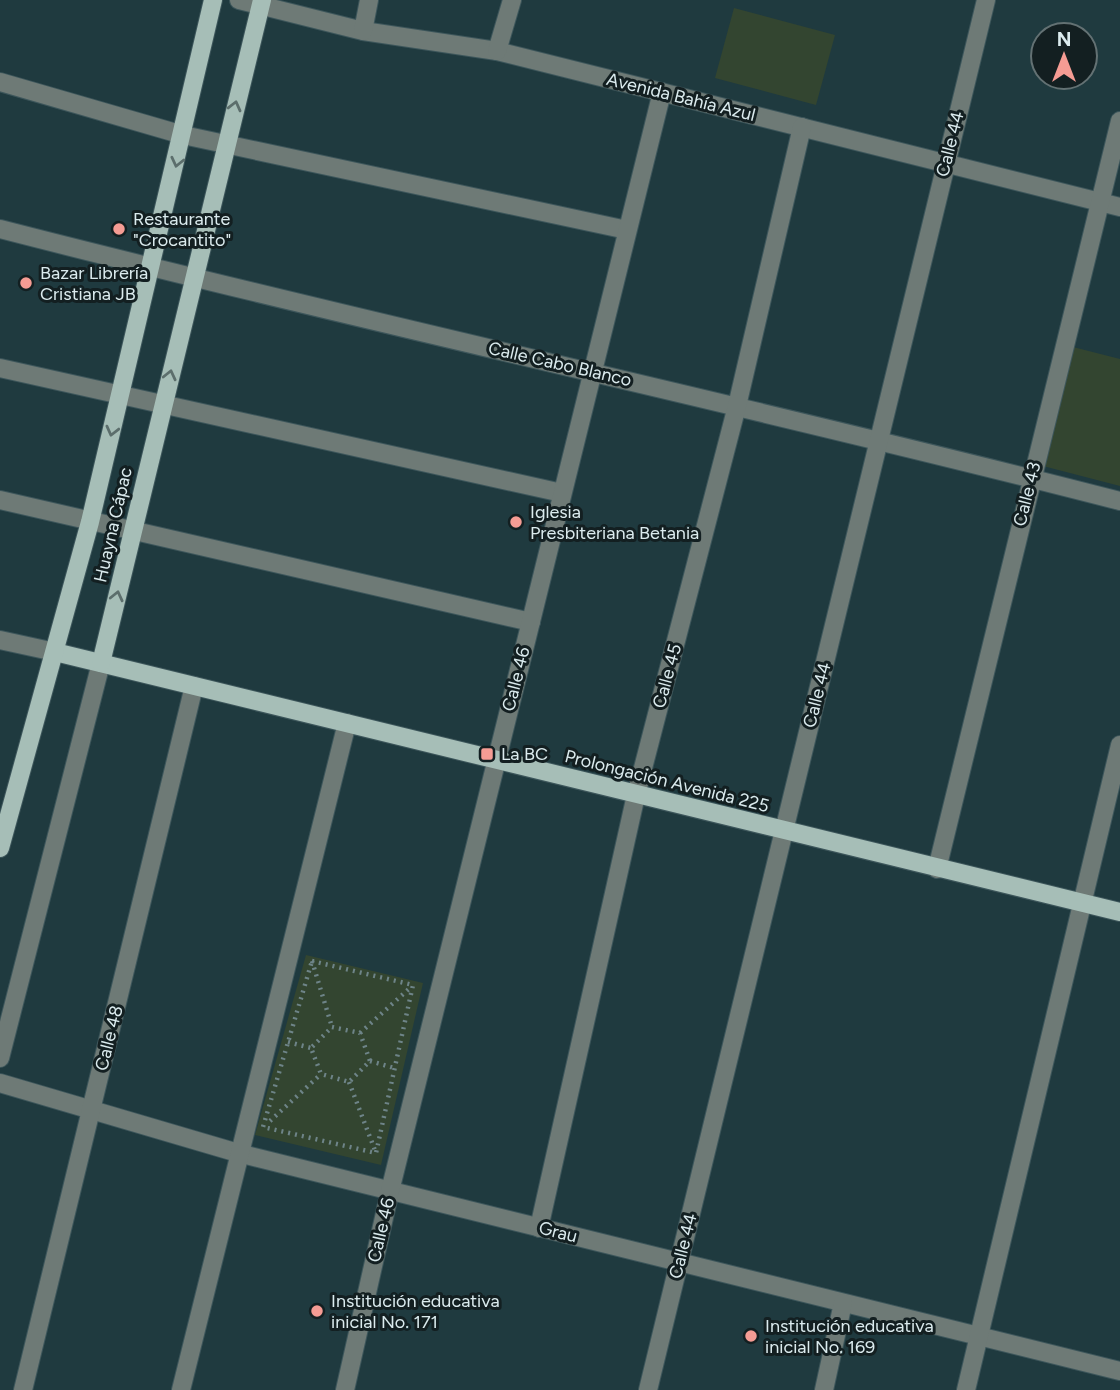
<svg xmlns="http://www.w3.org/2000/svg" width="1120" height="1390" viewBox="0 0 1120 1390" font-family="Figtree,sans-serif">
	<rect width="100%" height="100%" fill="#1f3a3f"/>
	<g fill="#334530">
		<path d="M734,8L835,35L816,105L715,78Z"/>
		<path d="M1073,347L1120,359V486L1043,466Z"/>
		<path d="M306,955L423,983L381,1165L255,1135Z"/>
	</g>
	<g fill="none" stroke-linecap="round" stroke-linejoin="round">
		<defs>
			<g id="minor">
				<path d="M239,0L363,31L497,51L1120,207"/>
				<path d="M363,31L369,0"/>
				<path d="M497,51L512,0"/>
				<path d="M0,82L183,135L627,230"/>
				<path d="M0,229C372,325 748,405 1120,501"/>
				<path d="M0,368L562,493"/>
				<path d="M0,500L531,622"/>
				<path d="M0,640L55,652"/>
				<path d="M937,869L1120,121"/>
				<path d="M0,1058L101,663"/>
				<path d="M0,1083L238,1153L1120,1371"/>
				<path d="M539,1228L636,795L737,406L802,127"/>
				<path d="M23,1390L194,686"/>
				<path d="M181,1390L347,723"/>
				<path d="M345,1390L390,1191L662,92"/>
				<path d="M648,1390L986,0"/>
				<path d="M824,1390L843,1303"/>
				<path d="M966,1390L1120,745"/>
			</g>
			<g id="major">
				<path d="M55,652L1120,912"/>
				<path d="M101,663L262,0"/>
				<path d="M0,848L90,522L213,0"/>
			</g>
		</defs>
		<use href="#minor" stroke="#3d565b" stroke-width="20"/>
		<use href="#major" stroke="#3d565b" stroke-width="20"/>
		<g stroke="#6e8488" stroke-width="4.5" stroke-dasharray="2 5" stroke-linecap="butt">
			<path d="M312,961L413,985L376,1153L263,1127Z"/>
			<path d="M312,961L332,1027"/>
			<path d="M332,1027L360,1033L370,1061L349,1082L321,1074L311,1048Z"/>
			<path d="M360,1033L411,987"/>
			<path d="M288,1042L311,1048"/>
			<path d="M370,1061L394,1068"/>
			<path d="M349,1082L376,1153"/>
			<path d="M270,1121L321,1074"/>
		</g>
		<use href="#minor" stroke="#6e7a76" stroke-width="18"/>
		<use href="#major" stroke="#a6beb7" stroke-width="18"/>
	</g>
	<defs><path id="oneway-chevron" d="M-2-3.5L2.5 0L-2 3.5" fill="none" stroke-width="1.6" stroke-linecap="round" stroke-linejoin="round" transform="scale(1.75)"/></defs>
	<g stroke="#5c6e6c">
		<use href="#oneway-chevron" transform="translate(235 106) rotate(-76)"/>
		<use href="#oneway-chevron" transform="translate(177 162) rotate(103)"/>
		<use href="#oneway-chevron" transform="translate(170 375) rotate(-77)"/>
		<use href="#oneway-chevron" transform="translate(112 431) rotate(104)"/>
		<use href="#oneway-chevron" transform="translate(117 596) rotate(-77)"/>
	</g>
	<g fill="#f59c94" stroke="#131f21" stroke-width="2.5">
		<circle cx="119" cy="229" r="7"/>
		<circle cx="26" cy="283" r="7"/>
		<circle cx="516" cy="522" r="7"/>
		<rect x="480" y="747" width="14" height="14" rx="3.5"/>
		<circle cx="317" cy="1311" r="7"/>
		<circle cx="751" cy="1336" r="7"/>
	</g>
	<g text-anchor="middle" stroke-width="6" stroke-linejoin="round" paint-order="stroke">
		<g font-size="18" fill="#dbebee" stroke="#131f21">
			<text transform="translate(681 97) rotate(14)" y="6">Avenida Bahía Azul</text>
			<text transform="translate(950 144) rotate(-76)" y="6">Calle 44</text>
			<text transform="translate(560 364) rotate(13)" y="6">Calle Cabo Blanco</text>
			<text transform="translate(1027 494) rotate(-76)" y="6">Calle 43</text>
			<text transform="translate(113 525) rotate(-77)" y="6">Huayna Cápac</text>
			<text transform="translate(667 676) rotate(-75)" y="6">Calle 45</text>
			<text transform="translate(516 679) rotate(-76)" y="6">Calle 46</text>
			<text transform="translate(817 695) rotate(-76)" y="6">Calle 44</text>
			<text transform="translate(667 781) rotate(14)" y="6">Prolongación Avenida 225</text>
			<text transform="translate(109 1038) rotate(-76)" y="6">Calle 48</text>
			<text transform="translate(381 1230) rotate(-77)" y="6">Calle 46</text>
			<text transform="translate(558 1232) rotate(14)" y="6">Grau</text>
			<text transform="translate(683 1246) rotate(-76)" y="6">Calle 44</text>
		</g>
		<g font-size="18" fill="#dbebee" stroke="#131f21" text-anchor="start">
			<text x="133" y="225">Restaurante<tspan x="133" dy="21">"Crocantito"</tspan></text>
			<text x="40" y="279">Bazar Librería<tspan x="40" dy="21">Cristiana JB</tspan></text>
			<text x="530" y="518">Iglesia<tspan x="530" dy="21">Presbiteriana Betania</tspan></text>
			<text x="501" y="760">La BC</text>
			<text x="331" y="1307">Institución educativa<tspan x="331" dy="21">inicial No. 171</tspan></text>
			<text x="765" y="1332">Institución educativa<tspan x="765" dy="21">inicial No. 169</tspan></text>
		</g>
	</g>
	<g transform="translate(1064 56)"><circle r="33" fill="#131f21" stroke="#637173" stroke-width="2"/>
	<path d="M0-5L12 26L0 18L-12 26Z" fill="#f59c94"/>
	<text y="-10" font-size="19" font-weight="bold" text-anchor="middle" fill="#dbebee">N</text>
	</g>
</svg>
